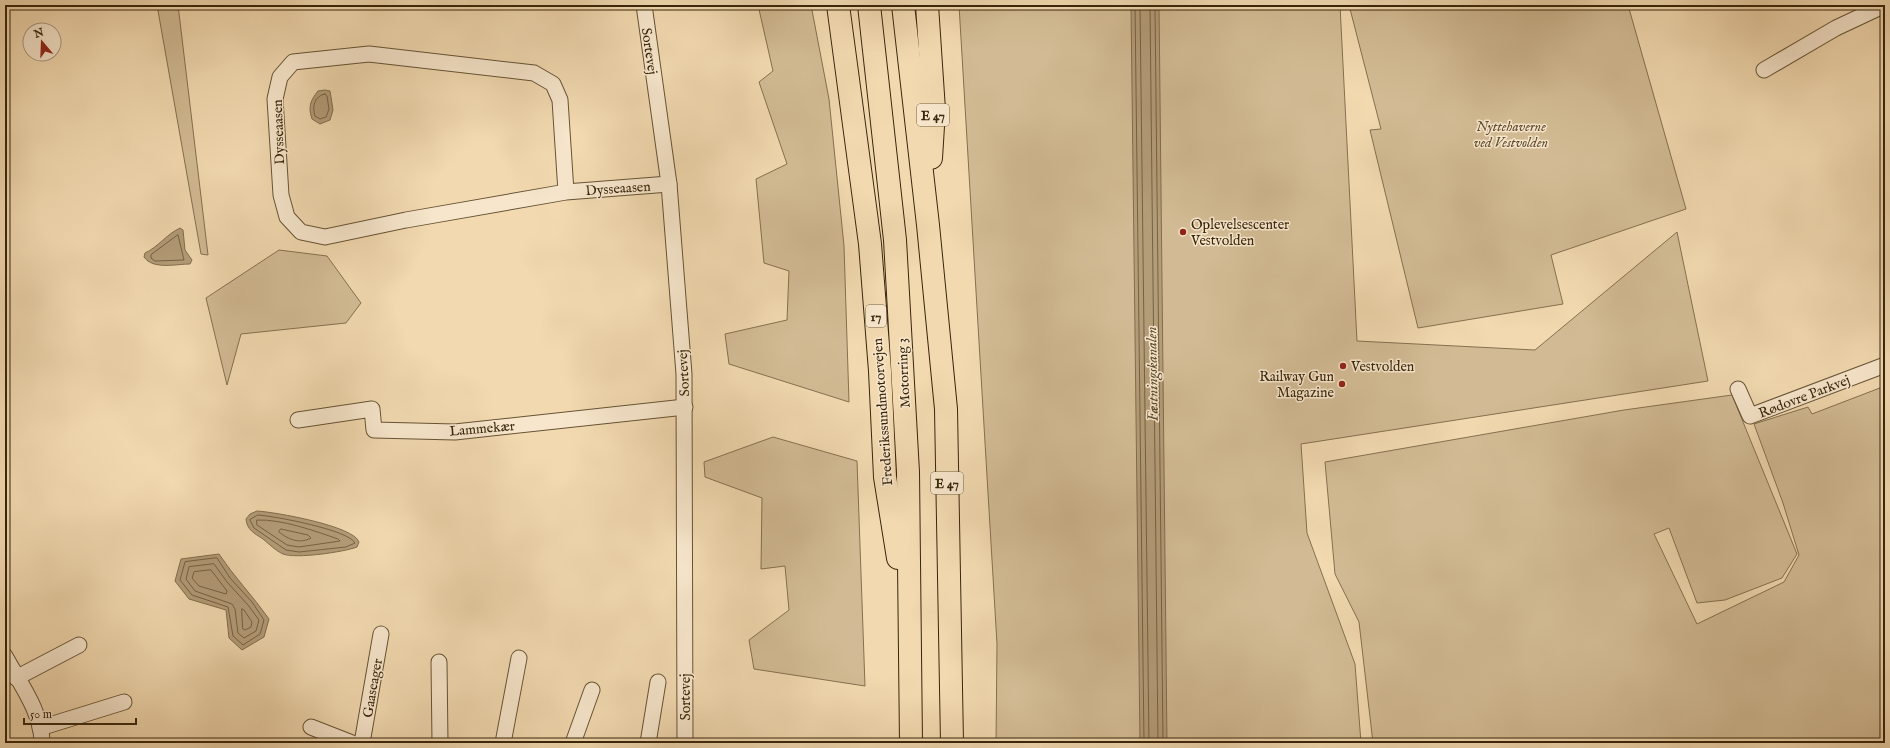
<svg xmlns="http://www.w3.org/2000/svg" width="1890" height="748" viewBox="0 0 1890 748" font-family="'IM FELL English',serif">
	<rect width="100%" height="100%" fill="#f2d9b0"/>
	<filter id="stains"><feTurbulence type="fractalNoise" baseFrequency=".005" numOctaves="4"/><feColorMatrix values="0 0 0 0 .2 0 0 0 0 .09 0 0 0 0 .02 0 0 0 .5 -.17"/></filter>
	<radialGradient id="worn" r=".72"><stop offset=".6" stop-color="#630" stop-opacity="0"/><stop offset="1" stop-color="#630" stop-opacity=".3"/></radialGradient>
	<g fill="#d2bb94" stroke="#857050">
		<path d="M157,5H178L208,255L201,254Z"/>
		<path d="M758,5H811L829,99L844,246L849,402L729,364L725,334L787,320L789,271L764,263L756,179L787,164L759,82L773,71Z"/>
		<path d="M959,5H1340L1357,341L1535,350L1677,232L1708,381L1301,444L1307,533L1355,664L1361,743H996L997,644Z"/>
		<path d="M1349,5H1628L1686,209L1551,255L1563,304L1418,328L1370,130L1381,129Z"/>
		<path d="M279,250L327,256L361,303L346,323L241,334L227,385L206,298Z"/>
		<path d="M1885,386V743H1373L1359,622L1335,574L1325,462L1624,410L1732,395L1797,554L1782,578L1725,600L1697,603L1669,528L1654,534L1697,624L1784,582L1799,555L1783,503L1754,424L1808,407L1812,414Z"/>
		<path d="M773,437L857,461L865,686L754,669L749,640L789,610L785,566L761,569L762,498L705,477L704,462Z"/>
	</g>
	<g fill="#b39c78" stroke="#826d4c">
		<path d="M1131,5H1159L1167,743H1140Z"/>
		<path d="M325,90L330,91L333,110L330,120L320,124L312,119C308,107 310,101 318,91Z"/>
		<path d="M180,228L183,230L185,250L192,260L190,264C176,264 153,270 144,257L145,253C158,247 167,234 180,228Z"/>
		<path d="M257,511C275,512 354,526 359,542L357,547C344,552 296,559 283,554C276,551 269,544 263,539C254,533 247,530 246,519L250,514Z"/>
		<path d="M219,554C234,577 253,596 269,619L264,637L242,650L229,638L226,610L189,599L175,581L181,559Z"/>
	</g>
	<g fill="none" stroke-linecap="round" stroke-linejoin="round">
		<g stroke="#766142" stroke-width="1">
			<path d="M1135,5L1144,743"/>
			<path d="M1140,5L1149,743"/>
			<path d="M1150,5L1158,743"/>
			<path d="M1155,5L1163,743"/>
			<path d="M325,94L327,96L329,109L326,117L320,119L315,116C312,107 314,96 325,94Z"/>
			<path d="M178,235L184,260L155,261L151,258V255Z"/>
			<path d="M258,515C274,516 349,530 355,543L346,547L299,552L286,550L254,528L250,520Z"/>
			<path d="M257,520C282,519 315,531 338,539L340,541L299,547L287,545L257,525Z"/>
			<path d="M281,529L308,535L311,538C300,544 289,540 279,532Z"/>
			<path d="M217,558L230,578L252,602L264,620L260,634L243,645L233,636L228,607L192,595L180,580L185,562Z"/>
			<path d="M214,564L227,582L248,605L259,620L256,631L244,638L238,633L235,609L232,604L195,591L186,579L189,567Z"/>
			<path d="M211,570L227,591L226,594L199,586L192,578L194,572Z"/>
			<path d="M242,609L244,610L252,622L251,627L245,630L243,629Z"/>
		</g>
		<defs>
			<g id="minor">
				<path d="M644,5L669,184L684,374L685,743"/>
				<path d="M1764,70L1836,28L1885,5"/>
				<path d="M566,192L560,100L553,84L534,73L369,54L293,62L280,77L275,99L281,195L287,217L301,232L325,237L406,220L566,192L669,184"/>
				<path d="M1738,389L1750,416L1885,365"/>
				<path d="M298,420L372,409L374,430L455,432L685,407"/>
				<path d="M5,656C19,682 42,712 42,743"/>
				<path d="M439,662L440,743"/>
				<path d="M16,678L79,645"/>
				<path d="M311,727L352,743"/>
				<path d="M40,728L124,702"/>
				<path d="M362,743L381,634"/>
				<path d="M503,743L519,658"/>
				<path d="M573,743L592,690"/>
				<path d="M648,743L658,682"/>
			</g>
			<g id="motorway">
				<path d="M838,5L870,244L880,371L885,477L898,558"/>
				<path d="M869,5L895,240L908,472L911,743"/>
				<path d="M903,5L928,225L946,409L952,743"/>
				<path d="M927,5L934,110L931,158"/>
			</g>
		</defs>
		<use href="#minor" stroke="#665334" stroke-width="17"/>
		<use href="#motorway" stroke="#38260b" stroke-width="24"/>
		<use href="#minor" stroke="#f7e6cc" stroke-width="15"/>
		<use href="#motorway" stroke="#f2d9b0" stroke-width="22"/>
	</g>
	<g fill="#8f2418" stroke="#f7e6cc" stroke-width="1.5">
		<circle cx="1183" cy="232" r="4"/>
		<circle cx="1343" cy="366" r="4"/>
		<circle cx="1342" cy="384" r="4"/>
	</g>
	<g text-anchor="middle" stroke-width="3" stroke-linejoin="round" paint-order="stroke">
		<g fill="#f7e6cc" stroke="#716045" stroke-width="1">
			<rect x="917" y="104" width="32" height="22" rx="3"/>
			<rect x="866" y="305" width="20" height="22" rx="3"/>
			<rect x="931" y="472" width="32" height="22" rx="3"/>
		</g>
		<g font-size="13" font-weight="bold" fill="#38260b">
			<text x="933" y="120">E 47</text>
			<text x="876" y="321">17</text>
			<text x="947" y="488">E 47</text>
		</g>
		<g font-size="14" fill="#38260b" stroke="#f7e6cc">
			<text transform="translate(650 51) rotate(82)" y="5">Sortevej</text>
			<text transform="translate(278 132) rotate(-92)" y="5">Dysseaasen</text>
			<text transform="translate(618 188) rotate(-4)" y="5">Dysseaasen</text>
			<text transform="translate(683 373) rotate(-93)" y="5">Sortevej</text>
			<text transform="translate(903 373) rotate(-93)" y="5">Motorring 3</text>
			<text transform="translate(1804 396) rotate(-21)" y="5">Rødovre Parkvej</text>
			<text transform="translate(882 412) rotate(-94)" y="5">Frederikssundmotorvejen</text>
			<text transform="translate(482 428) rotate(-5)" y="5">Lammekær</text>
			<text transform="translate(372 688) rotate(-80)" y="5">Gaaseager</text>
			<text transform="translate(685 697) rotate(-90)" y="5">Sortevej</text>
		</g>
		<g font-size="14" font-style="italic" fill="#5e4b2d" stroke="#f7e6cc">
			<text x="1511" y="131">Nyttehaverne<tspan x="1511" dy="16">ved Vestvolden</tspan></text>
		</g>
		<g font-size="14" fill="#38260b" stroke="#f7e6cc" text-anchor="start">
			<text x="1191" y="229">Oplevelsescenter<tspan x="1191" dy="16">Vestvolden</tspan></text>
			<text x="1351" y="371">Vestvolden</text>
			<text x="1334" y="381" text-anchor="end">Railway Gun<tspan x="1334" dy="16">Magazine</tspan></text>
		</g>
		<g font-size="15" font-style="italic" fill="#5d492c" stroke="#f7e6cc">
			<text transform="translate(1152 374) rotate(-91)" y="5">Fæstningskanalen</text>
		</g>
	</g>
	<rect width="1890" height="748" fill="none" stroke="#f2d9b0" stroke-width="20"/>
	<rect x="6" y="6" width="1878" height="736" fill="none" stroke="#38260b" stroke-width="2"/>
	<rect x="10" y="10" width="1870" height="728" fill="none" stroke="#38260b"/>
	<g transform="translate(42 42) rotate(341)"><circle r="19" fill="#f7e6cc" stroke="#ab997f"/>
	<path d="M0-3L7 15L0 10L-7 15Z" fill="#8f2418"/>
	<text y="-6" font-size="11" font-weight="bold" text-anchor="middle" fill="#38260b">N</text>
	</g>
	<path d="M24 718v6h112v-6" fill="none" stroke="#38260b" stroke-width="2"/>
	<text x="30" y="718" font-size="12" fill="#38260b" stroke="#f7e6cc" stroke-width="3" paint-order="stroke">50 m</text>
	<rect width="100%" height="100%" filter="url(#stains)"/>
	<rect width="100%" height="100%" fill="url(#worn)"/>
</svg>
